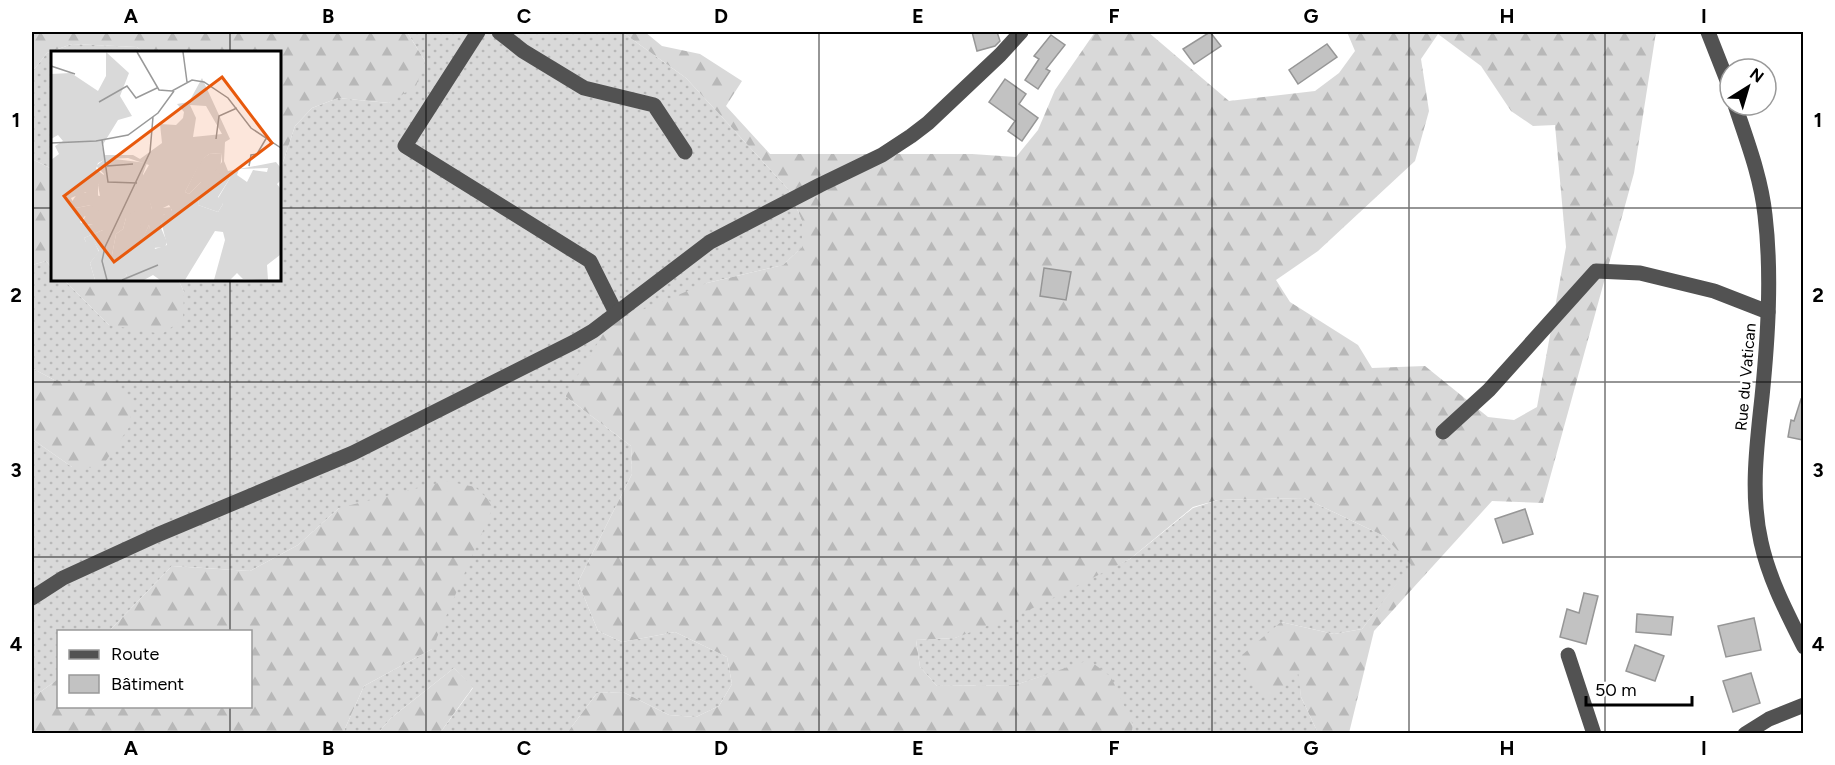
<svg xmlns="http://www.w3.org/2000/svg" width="1835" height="765" viewBox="0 0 1835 765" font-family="Figtree,sans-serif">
	<defs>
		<pattern id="grass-dots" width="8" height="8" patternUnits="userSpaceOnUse" patternTransform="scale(1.5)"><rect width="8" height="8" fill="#d9d9d9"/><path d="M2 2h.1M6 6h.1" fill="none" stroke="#b8b8b8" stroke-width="1.8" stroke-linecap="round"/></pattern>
		<pattern id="forest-firs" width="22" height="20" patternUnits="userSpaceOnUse" patternTransform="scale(1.5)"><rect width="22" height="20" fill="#d9d9d9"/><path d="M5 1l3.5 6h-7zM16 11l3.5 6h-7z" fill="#b8b8b8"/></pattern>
	</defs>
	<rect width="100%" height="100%" fill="#fff"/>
	<g fill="url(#grass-dots)">
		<path d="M407,32H622L686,78L789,190L802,221V247L783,265L707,283L565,396L631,446L632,474L578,582L598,631L622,642L675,632L727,657L732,684L719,706L696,717L669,715L623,692L597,693L567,733H440L473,688L454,668L391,718L378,733H343L364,686L432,649L339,508L298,545L250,571L172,566L109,631L58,632V679L32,698V439L72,467L113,383L56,381L32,368V265L46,261L52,268V279H63L109,325L184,292L178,279H279V174L295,126L312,108L338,98L389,103L425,61Z"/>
		<path d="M72,44L137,47L143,52H52V169L32,159V72L47,53Z"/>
		<path d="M1304,498L1384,536L1412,565L1362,629L1334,634L1281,622L1299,670L1301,697L1318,733H1132L1133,725L1089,661L1015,685L937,686L920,667L916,640L955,638L1130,559L1193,508L1218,500Z"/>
	</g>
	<g fill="url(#forest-firs)" fill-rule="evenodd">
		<path d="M32,32H407L425,61L416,86L389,103L338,98L312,108L295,126L279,174V52H143L137,47L72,44L47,53L32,72Z"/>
		<path d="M622,32H645L662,46L700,54L742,81L726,106L770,154H972L1016,157L1038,130L1055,90L1095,32H1148L1229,101L1315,91L1339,73L1355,51L1347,32H1656L1634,173L1543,503L1492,501L1374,631L1349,733H1318L1301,697L1298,671L1272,699L1250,681L1242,655L1281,622L1334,634L1362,629L1411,565L1384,536L1304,498L1218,500L1193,507L1130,559L1029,610L955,638L916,640L920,667L937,686L1015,685L1089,660L1111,677L1133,725L1132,733H567L597,693L623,692L669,715L696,717L719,706L732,684L727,657L675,632L622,642L598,631L578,582L632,474L631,446L565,396L610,323L707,283L783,265L802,247V221L789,190L686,78ZM1438,34L1481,66L1511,111L1533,126L1555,125L1566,247L1537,407L1514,420L1488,417L1425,366L1372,368L1358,345L1290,302L1276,280L1318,251L1415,161L1429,111L1421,59Z"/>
		<path d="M32,159L52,169V268L46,261L32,265Z"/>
		<path d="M63,279H178L184,292L183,319L162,334L109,325Z"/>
		<path d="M32,368L56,381L113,383L132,399L130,426L101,468L72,467L32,439Z"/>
		<path d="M446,481L475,487L494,505L432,649L364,686L343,733H32V698L58,679V706H250V632L109,631L172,566L250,571L298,545L339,508Z"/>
		<path d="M454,668L473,687L440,733H378L391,718Z"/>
	</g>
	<g fill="#c2c2c2" stroke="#969696" stroke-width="1.5">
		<path d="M972,32H997L1000,41L995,46L977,51Z"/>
		<path d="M1210,32L1221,46L1194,64L1183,49Z"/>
		<path d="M1051,35L1065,45L1046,69L1050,71L1038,89L1025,80L1039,59L1034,56Z"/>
		<path d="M1327,44L1337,57L1298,84L1289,70Z"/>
		<path d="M1005,79L1026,94L1019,104L1038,118L1022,141L1008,131L1015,121L989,102Z"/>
		<path d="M1044,268L1071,272L1066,300L1040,296Z"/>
		<path d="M1801,399L1803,400V440L1788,437L1791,420L1794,421Z"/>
		<path d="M1525,509L1533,534L1503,543L1495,519Z"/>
		<path d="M1584,593L1598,596L1586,644L1560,637L1567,609L1579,613Z"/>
		<path d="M1637,614L1673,617L1671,635L1636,632Z"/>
		<path d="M1754,618L1761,650L1726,657L1718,626Z"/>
		<path d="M1635,645L1664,656L1655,681L1626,671Z"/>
		<path d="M1751,673L1760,703L1733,712L1723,681Z"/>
	</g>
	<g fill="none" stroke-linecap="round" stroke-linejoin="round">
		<g stroke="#525252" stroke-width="15">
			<path d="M478,32L405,146L590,261L616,313"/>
			<path d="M499,32L523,51L584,88L654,105L685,152"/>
			<path d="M1708,32L1730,88"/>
			<path d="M1735,105C1747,141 1761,177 1765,215C1772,274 1768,337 1762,397C1757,444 1750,494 1761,542C1769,579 1787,613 1804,647"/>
			<path d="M1443,432L1489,390L1596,271L1640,273L1714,291L1768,312"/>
			<path d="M32,598L63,578L157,535L353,453L574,342L593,331L710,242L820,185L882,155L911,136L928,123L1000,55L1021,32"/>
			<path d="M1568,655L1594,734"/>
			<path d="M1745,734L1769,719L1804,705"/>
		</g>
	</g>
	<path fill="none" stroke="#000" stroke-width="1.5" stroke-opacity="0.55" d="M230,32V52M426,32V734M623,32V734M819,32V734M1016,32V734M1212,32V734M1409,32V734M1605,32V734M32,208H52M279,208H1804M230,279V632M32,382H1804M32,557H1804M230,706V734"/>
	<g text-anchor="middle" stroke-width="4.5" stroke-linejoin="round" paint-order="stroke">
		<g font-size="16" fill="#000" stroke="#fff">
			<text transform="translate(1745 377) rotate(-85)" y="6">Rue du Vatican</text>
		</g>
	</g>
	<g transform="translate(51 51)">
		<rect width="230" height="230" fill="#fff"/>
		<path d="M171,102L169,118L179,127L167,146L172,153L167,161L147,154L150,131L138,143L134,141L150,109L158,103ZM55,107L96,112L92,123L101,158L121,156L120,162L112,164L110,177L116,191L114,196L102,197L98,174L91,189L89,180L75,167L72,178L65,183L61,204L76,224L72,229H44L39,212L48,200L43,191H35L33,187L52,179V173L30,174L40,154L25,157L20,152L28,140L49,145L47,134L53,123L45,115Z" fill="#d9d9d9"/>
		<path d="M55,1L78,22L69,45L81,65L67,69L51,95L54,104H82L89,108L111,92L109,73L125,74L132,67L133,61L126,53L138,51L151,27L179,88L174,91L173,110L177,120L225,111L229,116V130L226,133L229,137V204L216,214L217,229L192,228L186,222L179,229H163L174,189L172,181L164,180L134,229H109L102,224L93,229H72L76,224L61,209V204L65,183L72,178L75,167L88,156L91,188L98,174L104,198L116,194L109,166L121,159L118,154L106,160L101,158L96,143L87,142V133L98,114L77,107L55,108L47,112L45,118L54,125L47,134V150L34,141L20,147L25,157L40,154L49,161L43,166L34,165L29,171L36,175L48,171L52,173V179L33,187L35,191L43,190L48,201L39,212L44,229H0V109L8,103L4,95L12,90L7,84L0,88V23L20,22L47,40L55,25ZM139,54L155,55L171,83L142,86L145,67ZM171,102V111L163,121L168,123L169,119L179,127L166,149L172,153L167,161L147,154L149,143L160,139L158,134L150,131L138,143L134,141L151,109L158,103ZM217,117L216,121L202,119L196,131L186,124L188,118Z" fill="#d9d9d9" fill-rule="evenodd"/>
		<path fill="none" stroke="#999" stroke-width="1.5" d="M86,1L108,39L121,40L141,29L153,31L177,47L200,77L230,97M132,1L136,31M0,15L24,23M48,51L76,35L85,47L106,37M165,88L168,65L186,57M51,89L57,131L86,132M0,92L45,90L77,84L107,62L123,40M56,115L82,113M198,115L200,104L206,103L216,86M56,229L51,210L54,196L99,101L102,66M71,229L107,214"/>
		<path fill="#e8590c" fill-opacity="0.15" stroke="#e8590c" stroke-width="3" d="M171,26L221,92L63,211L13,145Z"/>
		<rect width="230" height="230" fill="none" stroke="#000" stroke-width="3"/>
	</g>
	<rect width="1835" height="765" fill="none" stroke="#ffffff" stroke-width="66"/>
	<rect x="57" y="630" width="195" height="78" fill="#ffffff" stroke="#999999" stroke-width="1.5"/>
	<rect x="69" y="650" width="30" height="9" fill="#525252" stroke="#999999" stroke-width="1.5"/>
	<text x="111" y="660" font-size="18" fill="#000000">Route</text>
	<rect x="69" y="675" width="30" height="18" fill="#c2c2c2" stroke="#999999" stroke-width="1.5"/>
	<text x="111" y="690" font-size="18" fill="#000000">Bâtiment</text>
	<g transform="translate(1748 87) rotate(37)"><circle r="28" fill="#ffffff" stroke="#999999" stroke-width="1.5"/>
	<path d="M0-4.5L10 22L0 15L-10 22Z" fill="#000000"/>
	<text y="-9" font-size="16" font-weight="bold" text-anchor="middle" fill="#000000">N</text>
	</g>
	<path d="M1586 696v9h106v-9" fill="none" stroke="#000000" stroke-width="3"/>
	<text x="1595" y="696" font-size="18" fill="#000000" stroke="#ffffff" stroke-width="4.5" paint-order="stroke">50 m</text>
	<rect x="33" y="33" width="1769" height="699" fill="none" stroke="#000" stroke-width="2"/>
	<g font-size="20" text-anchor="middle" font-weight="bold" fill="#000">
		<text x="131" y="23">A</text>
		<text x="328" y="23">B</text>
		<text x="524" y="23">C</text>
		<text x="721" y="23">D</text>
		<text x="918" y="23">E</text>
		<text x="1114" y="23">F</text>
		<text x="1311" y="23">G</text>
		<text x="1507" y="23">H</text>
		<text x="1704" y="23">I</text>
		<text x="16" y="127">1</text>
		<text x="1818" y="127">1</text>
		<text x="16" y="302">2</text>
		<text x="1818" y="302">2</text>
		<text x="16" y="477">3</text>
		<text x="1818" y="477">3</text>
		<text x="16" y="651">4</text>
		<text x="1818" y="651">4</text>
		<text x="131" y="755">A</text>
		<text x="328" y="755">B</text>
		<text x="524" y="755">C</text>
		<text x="721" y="755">D</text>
		<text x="918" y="755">E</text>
		<text x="1114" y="755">F</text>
		<text x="1311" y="755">G</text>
		<text x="1507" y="755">H</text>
		<text x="1704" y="755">I</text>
	</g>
</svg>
